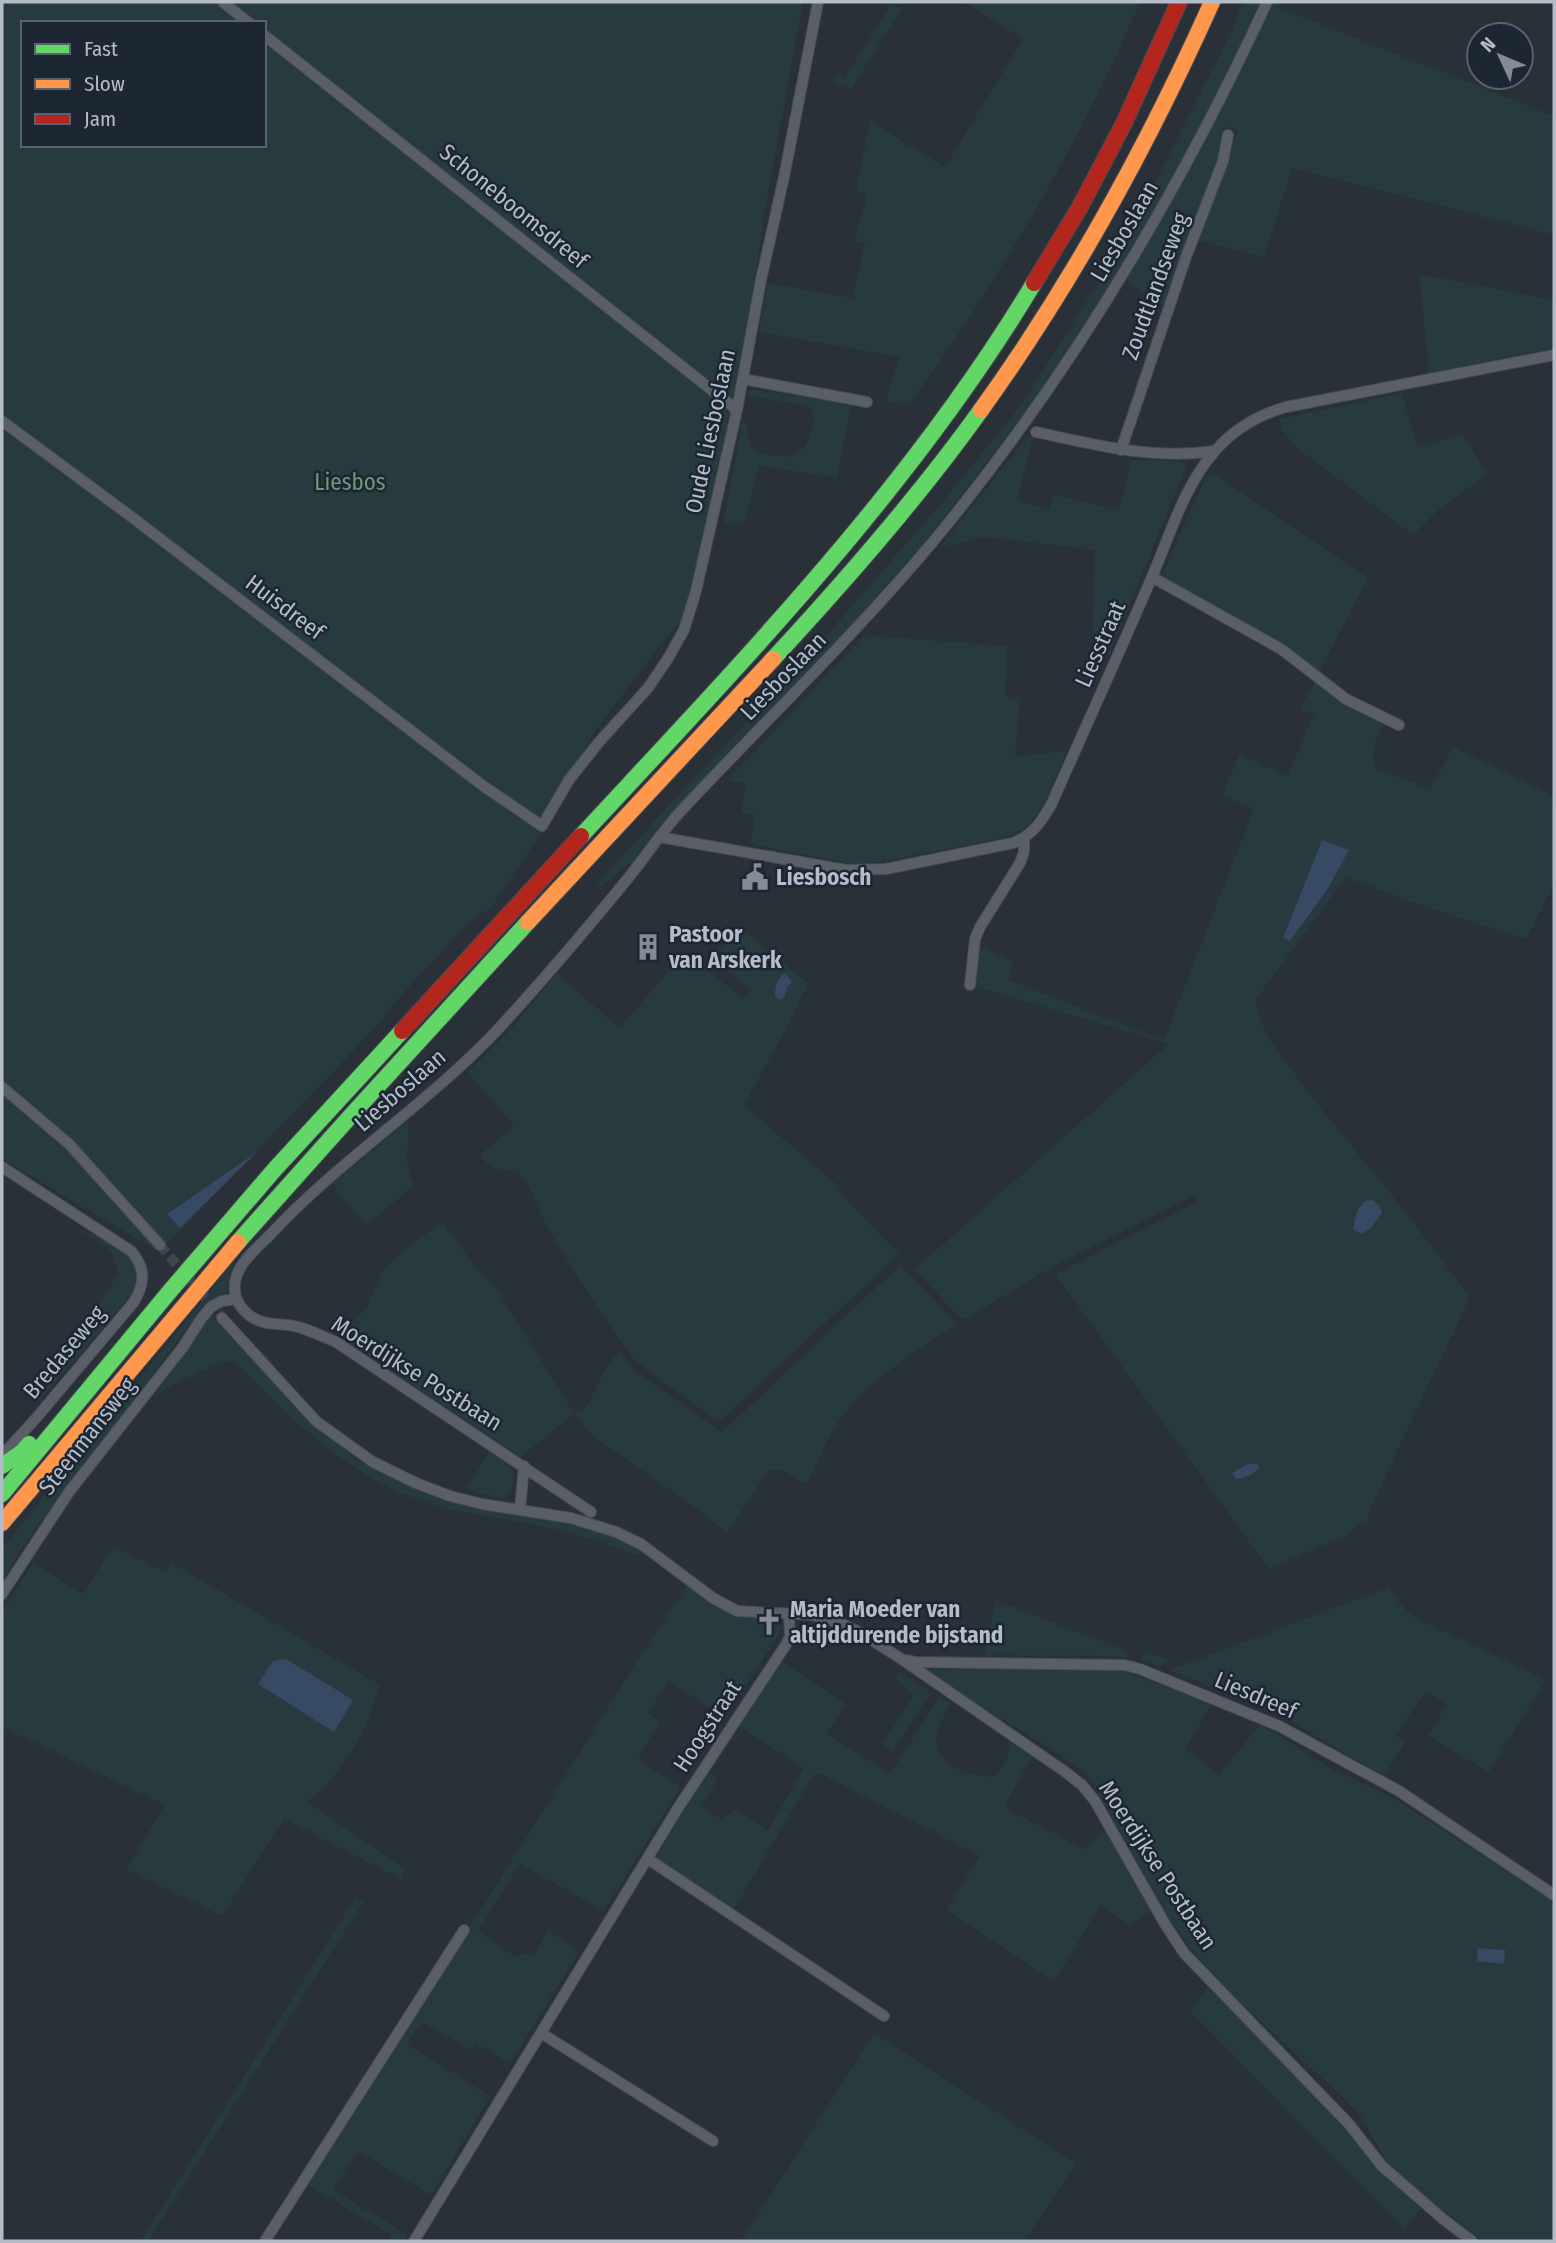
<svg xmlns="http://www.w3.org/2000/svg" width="1556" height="2243" viewBox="0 0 1556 2243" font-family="'Fira Sans Condensed',sans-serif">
	<rect width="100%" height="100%" fill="#2a3038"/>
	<g fill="#273a3e" fill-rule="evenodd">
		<path d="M2,2H803L764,215L747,342L697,605L670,633L594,732L541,834L491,908L471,920L388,1010L383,1020L159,1252L2,1159ZM23,23H264V145H23Z"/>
		<path d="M964,2H1140C1079,145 1000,279 909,405L886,401L899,357L759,332L768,283L852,298L865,244L855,241L867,195L856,191L870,121L945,167L1023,39Z"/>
		<path d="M1243,2H1260L1200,129L1154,211L1124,263L1035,399L919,550L843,634L657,829L634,862C619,866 614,880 601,886L596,884L819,644L944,500L1021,405L1128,236L1231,32Z"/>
		<path d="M1271,2H1280L1278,7L1554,116V235L1292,168L1264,257L1197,240L1238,132L1227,126L1219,163L1166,306L1124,280Z"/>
		<path d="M892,4L902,9L851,89L833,81L838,73L845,77Z"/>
		<path d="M1419,274L1554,300V348L1429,373Z"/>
		<path d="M749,389L851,404L837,478L759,466L745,523H723L743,421L747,426L750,444L754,450L767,455L790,457L804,448L810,438L814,418L809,406L748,396Z"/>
		<path d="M1402,393L1417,446L1463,434L1487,474L1437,511L1413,535L1296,447L1282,429L1279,419Z"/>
		<path d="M1027,437L1033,438L1017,500L1049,509L1053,495L1119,510L1131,460L1179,461L1187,464L1109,655L1092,653L1095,550L983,537L940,547Z"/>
		<path d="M1210,471L1368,578L1317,676L1161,578L1195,500Z"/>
		<path d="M864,635L1007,646L1005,696L1020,698L1015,756L1067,751C1057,774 1041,821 1018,832C1013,835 1007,836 1002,838L871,864L847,863L751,844L754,814L741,813L746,784L728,780Z"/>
		<path d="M1315,683L1334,698L1384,722C1377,738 1369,751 1376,768L1430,789L1453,747L1554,796V803L1551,807L1554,808V883L1526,939L1438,911L1346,878L1256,999L1258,1013L1268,1037L1307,1091L1404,1210L1470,1297L1368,1513L1370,1521L1357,1526L1348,1535L1269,1569L1055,1274L1198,1201L1195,1195L1052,1267L963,1320L914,1270L1169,1044L974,986L978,945L1014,962L1008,980L1164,1040L1254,809L1222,796L1239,754L1287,776L1314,715L1300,708ZM1322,841L1349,850L1327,890L1290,941Z"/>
		<path d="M739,927L808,983L786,1029L744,1105L841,1188L839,1192L899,1254L721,1420L715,1419L644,1368L633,1358C602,1316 573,1270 546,1225C536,1207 532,1186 518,1172C499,1168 492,1172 480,1155L514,1126L468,1072L512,1028L557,973L619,1028L686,952L739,996L741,1000L750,990L713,959Z"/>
		<path d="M408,1121C410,1142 402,1167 415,1184L367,1225L336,1191L338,1189L333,1183Z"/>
		<path d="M444,1223L478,1271L497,1289L574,1413L583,1410L589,1403L603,1373L619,1350L635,1371L722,1432L900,1265L957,1324C914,1353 867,1380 837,1424C825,1442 818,1463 807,1482L803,1483C790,1475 780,1463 767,1473L727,1533L696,1508L594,1437L574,1414L521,1457L338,1335L368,1307L381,1272L394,1258L432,1229Z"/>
		<path d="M74,1227L120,1247L129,1254L139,1271L135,1291L32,1409L119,1273L110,1250Z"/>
		<path d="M233,1263L231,1280L225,1293L203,1306L86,1465L39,1523L2,1580V1548Z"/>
		<path d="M211,1315L296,1408L357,1460L394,1478L597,1530L642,1549L638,1555C614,1547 591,1538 567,1532C515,1518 462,1517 411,1497C341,1470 287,1415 236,1362L230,1361C203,1370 177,1380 154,1397Z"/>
		<path d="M489,1452L506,1460L514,1472L512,1488L504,1499L466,1489Z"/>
		<path d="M113,1546L166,1572L172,1563L380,1685C375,1695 373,1706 369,1717C356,1749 335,1781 307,1802L400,1865L404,1871L402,1880L284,1819L222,1916L126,1869L165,1805L2,1727V1612L33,1563L83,1594Z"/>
		<path d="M690,1581L735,1610L750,1617L780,1621L782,1630L725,1717L668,1681L648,1713L660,1722L638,1759L680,1787L604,1911L520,1864L478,1931L514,1956L536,1952L548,1930L579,1952L510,2064L476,2043L471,2050L422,2022L407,2044L490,2096L431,2195L358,2151L333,2190L407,2234L403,2241H389L392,2235L304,2183L448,1962L637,1661Z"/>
		<path d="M1389,1587L1399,1603L1414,1617L1546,1680L1489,1772L1428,1736L1447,1704L1426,1692L1395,1736L1406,1741L1384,1776L1282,1716L1239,1697L1169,1670Z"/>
		<path d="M996,1600L1127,1651L1126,1658L1113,1656L985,1655Z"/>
		<path d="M1144,1651L1172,1661L1159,1666L1141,1661Z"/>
		<path d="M781,1661L846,1704L827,1734L890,1774L939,1697L951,1704C946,1714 936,1729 936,1740C936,1766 975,1779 996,1776C1003,1765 1013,1752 1008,1739L1033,1755L1004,1807L1085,1850L1105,1829L1151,1911L1130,1925L1100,1906L1054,1982L946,1910L980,1856L821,1774L813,1775L734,1909L654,1859L708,1771L718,1779L702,1806L720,1819L735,1810L768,1830L804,1768L738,1726Z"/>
		<path d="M1031,1668H1109L1124,1671L1212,1704L1185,1749L1219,1774L1260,1724L1330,1768L1394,1798L1554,1902V2241H1484L1434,2204L1389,2165L1358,2112L1231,1993L1194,1952L1168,1916L1092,1782L1084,1772L1050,1748L921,1670Z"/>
		<path d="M899,1673L931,1692L893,1752L882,1744L914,1695L895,1678Z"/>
		<path d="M355,1898L364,1901L148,2241H141Z"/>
		<path d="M1208,1987L1315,2094L1343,2124L1394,2184L1421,2209L1404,2229L1190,2011Z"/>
		<path d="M874,2033L1076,2164L1025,2241H741Z"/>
	</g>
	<g fill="#384963">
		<path d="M1322,840L1349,850L1327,890L1290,941L1283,938Z"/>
		<path d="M785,973L792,982L787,987L784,998L779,1000L775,997C775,986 776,980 785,973Z"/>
		<path d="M257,1152L180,1228L167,1214L170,1212Z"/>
		<path d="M1373,1200L1379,1206L1382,1213L1370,1229L1361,1234L1353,1229L1357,1211L1365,1201Z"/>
		<path d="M1248,1464H1258L1259,1467C1254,1475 1245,1478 1236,1479L1232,1473Z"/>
		<path d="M286,1659L353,1700L334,1732L258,1684L273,1661Z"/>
		<path d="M1478,1948L1505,1950L1504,1964L1477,1961Z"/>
	</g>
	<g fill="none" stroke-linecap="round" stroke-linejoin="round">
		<path stroke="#3f454e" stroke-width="10" stroke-dasharray="10 5" stroke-linecap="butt" d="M160,1245L222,1318"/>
		<defs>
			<g id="street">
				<path d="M223,2L249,23"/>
				<path d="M264,35L737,410"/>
				<path d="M743,379L867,402"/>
				<path d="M2,421L129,515L482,785L542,826L569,780L599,742L648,688L667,660L684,630L696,591L737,410L761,280L784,177L818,2"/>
				<path d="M1036,432C1095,445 1154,460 1214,451"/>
				<path d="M1121,450L1186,257L1223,161L1228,135"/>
				<path d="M1152,577L1281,649L1346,699L1399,725"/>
				<path d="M659,837L846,870L886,869L1013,843C1033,835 1042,821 1052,803C1085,728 1119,654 1151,579C1170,536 1183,487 1215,451C1234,429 1258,415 1286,407L1554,355"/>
				<path d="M970,985L975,939L980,927L1020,863L1024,852V838"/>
				<path d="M2,1087L69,1144L160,1245"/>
				<path d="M2,1167L131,1251C146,1268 145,1283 134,1302L37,1417L8,1449L2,1453"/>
				<path d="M222,1318L316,1421L373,1462L416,1483L450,1496L482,1504L571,1518L616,1532L641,1544L713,1598L737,1611L812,1615L842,1624L859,1632L900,1658L1064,1771L1082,1785L1095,1801L1165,1924L1184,1953L1349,2124L1382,2166L1443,2219L1472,2241"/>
				<path d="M520,1509L524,1466"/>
				<path d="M591,1512L336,1342C323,1337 309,1329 294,1326C286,1324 276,1325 267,1323C246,1319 230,1300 236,1278C240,1262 257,1248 269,1236C340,1159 431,1102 502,1025C544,979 585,931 625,882C644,859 660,834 680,812C764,722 853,637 932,543C1068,379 1178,195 1267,2"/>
				<path d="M2,1594L69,1492L183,1347L201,1319L211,1307L222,1301L236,1299"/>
				<path d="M907,1660L915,1662L1125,1665L1140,1669L1279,1726L1399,1791L1554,1895"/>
				<path d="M648,1859L884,2016"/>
				<path d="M541,2033L713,2141"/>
				<path d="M265,2241L464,1930"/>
				<path d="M414,2241L678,1808L787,1643L790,1636L789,1614"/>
			</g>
			<g id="fast">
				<path d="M773,659C846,580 918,498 981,410"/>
				<path d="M581,836C743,661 911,488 1034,283"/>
				<path d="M238,1242L356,1110L528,922"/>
				<path d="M2,1466L22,1452L29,1444"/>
				<path d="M2,1494L170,1291L275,1169L402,1031"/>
			</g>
			<g id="slow">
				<path d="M981,410C1073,282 1148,145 1212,2"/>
				<path d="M528,922L773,659"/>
				<path d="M2,1523L238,1242"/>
			</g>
			<g id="jam">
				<path d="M1034,283L1080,207L1124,123L1179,2"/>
				<path d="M402,1031L581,836"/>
			</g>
		</defs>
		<use href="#street" stroke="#484c53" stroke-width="12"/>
		<use href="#fast" stroke="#474c53" stroke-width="18"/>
		<use href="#slow" stroke="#474c53" stroke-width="18"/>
		<use href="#jam" stroke="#474c53" stroke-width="18"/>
		<use href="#street" stroke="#5a5e66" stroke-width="10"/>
		<use href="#fast" stroke="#63d668" stroke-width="16"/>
		<use href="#slow" stroke="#ff974d" stroke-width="16"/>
		<use href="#jam" stroke="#b3261e" stroke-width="16"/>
	</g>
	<defs>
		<symbol id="civic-bare" viewBox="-9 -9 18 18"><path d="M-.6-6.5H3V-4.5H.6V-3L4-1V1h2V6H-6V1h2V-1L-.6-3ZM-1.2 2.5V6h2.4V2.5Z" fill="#848b96" stroke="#1d2633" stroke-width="2.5" paint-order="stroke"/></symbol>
		<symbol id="building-bare" viewBox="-9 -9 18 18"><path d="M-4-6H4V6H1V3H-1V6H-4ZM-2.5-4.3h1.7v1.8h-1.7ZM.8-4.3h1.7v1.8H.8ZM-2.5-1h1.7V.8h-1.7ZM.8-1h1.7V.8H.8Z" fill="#848b96" stroke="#1d2633" stroke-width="2.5" paint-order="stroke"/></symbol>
		<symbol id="church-bare" viewBox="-9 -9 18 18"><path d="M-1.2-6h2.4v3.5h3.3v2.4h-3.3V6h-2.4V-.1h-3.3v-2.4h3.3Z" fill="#848b96" stroke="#1d2633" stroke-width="2.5" paint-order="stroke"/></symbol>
	</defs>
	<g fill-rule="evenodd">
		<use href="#civic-bare" x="736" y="858" width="38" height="38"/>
		<use href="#building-bare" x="629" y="928" width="38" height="38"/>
		<use href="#church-bare" x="750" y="1603" width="38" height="38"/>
	</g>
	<g text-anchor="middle" stroke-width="5" stroke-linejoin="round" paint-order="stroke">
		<g font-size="23" fill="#b4bcc9" stroke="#1d2633">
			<text transform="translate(514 206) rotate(39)" y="8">Schoneboomsdreef</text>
			<text transform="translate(1124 231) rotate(-60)" y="8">Liesboslaan</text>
			<text transform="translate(1155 286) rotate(-70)" y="8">Zoudtlandseweg</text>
			<text transform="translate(710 431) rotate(-78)" y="8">Oude Liesboslaan</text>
			<text transform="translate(285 607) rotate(37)" y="8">Huisdreef</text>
			<text transform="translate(1100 644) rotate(-66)" y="8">Liesstraat</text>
			<text transform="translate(783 676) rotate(-46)" y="8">Liesboslaan</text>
			<text transform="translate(400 1090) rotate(-41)" y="8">Liesboslaan</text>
			<text transform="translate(64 1352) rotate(-50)" y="8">Bredaseweg</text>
			<text transform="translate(417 1373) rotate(32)" y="8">Moerdijkse Postbaan</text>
			<text transform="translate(87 1436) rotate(-52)" y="8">Steenmansweg</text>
			<text transform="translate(1256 1695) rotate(23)" y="8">Liesdreef</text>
			<text transform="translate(707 1726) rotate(-57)" y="8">Hoogstraat</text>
			<text transform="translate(1158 1865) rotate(57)" y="8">Moerdijkse Postbaan</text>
		</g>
		<g font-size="23" fill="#6b9a76" stroke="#1d2633">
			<text x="350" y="490">Liesbos</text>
		</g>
		<g font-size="23" font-weight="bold" fill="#b4bcc9" stroke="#1d2633" text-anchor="start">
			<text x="776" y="885">Liesbosch</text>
			<text x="669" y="942">Pastoor<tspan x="669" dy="26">van Arskerk</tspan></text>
			<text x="790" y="1617">Maria Moeder van<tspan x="790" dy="26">altijddurende bijstand</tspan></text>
		</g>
	</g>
	<rect width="1556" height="2243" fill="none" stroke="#b4bcc9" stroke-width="7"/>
	<rect x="21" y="21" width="245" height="126" fill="#1d2633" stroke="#59626f" stroke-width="2"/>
	<rect x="35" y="44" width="35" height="10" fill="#63d668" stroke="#59626f" stroke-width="2"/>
	<text x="84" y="56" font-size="21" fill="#b4bcc9">Fast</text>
	<rect x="35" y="79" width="35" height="10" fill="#ff974d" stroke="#59626f" stroke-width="2"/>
	<text x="84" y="91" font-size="21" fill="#b4bcc9">Slow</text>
	<rect x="35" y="114" width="35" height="10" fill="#b3261e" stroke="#59626f" stroke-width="2"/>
	<text x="84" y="126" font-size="21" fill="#b4bcc9">Jam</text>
	<g transform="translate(1500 56) rotate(314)"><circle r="33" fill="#1d2633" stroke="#59626f" stroke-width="2"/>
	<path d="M0-5L12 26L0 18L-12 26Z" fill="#848b96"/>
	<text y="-10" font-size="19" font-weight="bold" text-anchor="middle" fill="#b4bcc9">N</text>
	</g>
</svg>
